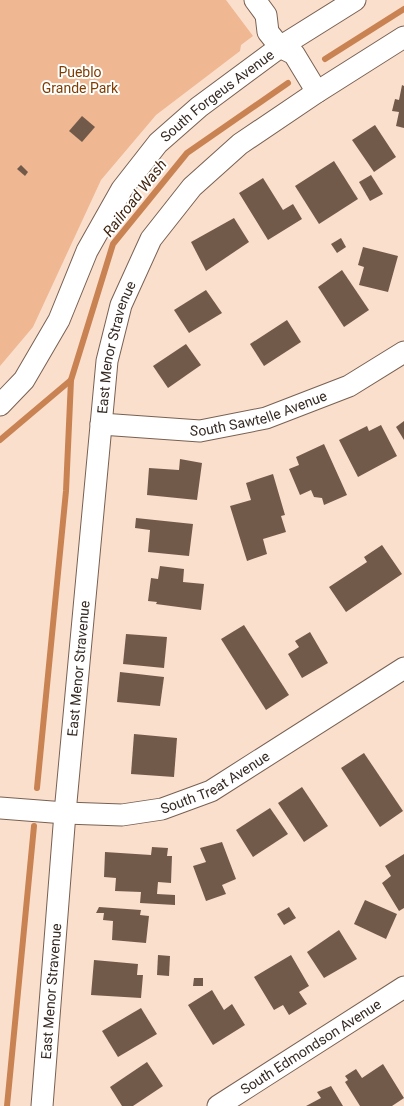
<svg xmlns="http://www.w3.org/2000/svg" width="404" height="1106" viewBox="0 0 404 1106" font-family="Roboto,sans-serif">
	<rect width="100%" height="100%" fill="#fbdfcd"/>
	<path fill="#efb792" d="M0,0H226L253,36L241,45L240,51L156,115L101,180L33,327L0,366Z"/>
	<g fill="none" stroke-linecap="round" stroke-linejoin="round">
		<g stroke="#c98353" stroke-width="6">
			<path d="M325,59L404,9"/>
			<path d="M0,440L71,380L113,244L187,153L288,83"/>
			<path d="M37,788L66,491L71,380"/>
			<path d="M7,1106L34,826"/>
		</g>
	</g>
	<g fill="#725a4b">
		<path d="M402,85L404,86V128L396,126L399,112L392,111L395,99L399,100Z"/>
		<path d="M82,116L95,127L82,142L69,131Z"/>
		<path d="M375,125L396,157L374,172L352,140Z"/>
		<path d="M334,161L358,199L319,224L295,186Z"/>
		<path d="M21,165L28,172L25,176L17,169Z"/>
		<path d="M371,175L383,194L370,201L359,182Z"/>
		<path d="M263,178L283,210L293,204L302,219L268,240L239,193Z"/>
		<path d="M234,218L249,242L206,271L191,242Z"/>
		<path d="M341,238L346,247L337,253L331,244Z"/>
		<path d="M363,247L398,256L388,292L359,285L364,267L358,265Z"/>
		<path d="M342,270L369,310L344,327L318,287Z"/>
		<path d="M206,290L222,313L189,333L174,310Z"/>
		<path d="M287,320L301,342L264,366L250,344Z"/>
		<path d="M186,344L201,365L168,388L153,366Z"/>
		<path d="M404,421V440L396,427Z"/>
		<path d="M381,425L397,456L358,477L339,440L367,426L369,431Z"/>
		<path d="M324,444L347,495L324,505L322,498L314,497L311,490L300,495L289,469L299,465L296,457Z"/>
		<path d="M180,459L202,463L197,500L147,495L149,468L179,470Z"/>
		<path d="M273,474L285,515L281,516L286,532L263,539L267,554L247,561L230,506L251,500L246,483Z"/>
		<path d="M136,518L193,524L189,556L148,552L150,530L135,528Z"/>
		<path d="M382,545L402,574L346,612L329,587L367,562L364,557Z"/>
		<path d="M160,566L184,569L183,582L204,584L201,610L156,604L157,602L148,601L151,578L158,579Z"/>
		<path d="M244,625L289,695L266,710L221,639Z"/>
		<path d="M310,632L328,663L302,678L288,654L299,647L295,641Z"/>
		<path d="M126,634L167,637L164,668L123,664Z"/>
		<path d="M120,672L164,677L160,706L117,702Z"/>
		<path d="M134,734L177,738L174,777L131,774Z"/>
		<path d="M364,753L403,811L380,827L341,768Z"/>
		<path d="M302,787L328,826L304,842L278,803Z"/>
		<path d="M270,808L288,834L253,857L236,830Z"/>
		<path d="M222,842L236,879L222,885L226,894L206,901L193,866L206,862L200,848Z"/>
		<path d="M152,847L168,848L167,856H172L171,883L158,882L157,894L175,895V905L140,903L141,892L115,891L116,878L104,877L105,852L151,855Z"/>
		<path d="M404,854V908L399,911L382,883L391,876L385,866Z"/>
		<path d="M365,900L397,914L386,939L354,924Z"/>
		<path d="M99,907L141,910L140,915L149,916L146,943L112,940L113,921L103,920L104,913H96Z"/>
		<path d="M289,907L296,918L284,925L277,914Z"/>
		<path d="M339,930L357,959L324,978L307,952Z"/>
		<path d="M158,955L170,956L169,976L157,975Z"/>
		<path d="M291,955L309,986L299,992L307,1004L289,1015L283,1005L274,1010L254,977Z"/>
		<path d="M94,960L138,964L137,975H143L141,998L91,995Z"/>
		<path d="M194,978H203V986H193Z"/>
		<path d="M212,990L224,1010L232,1004L245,1025L213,1045L188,1005Z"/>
		<path d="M141,1008L157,1034L118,1057L102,1031Z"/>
		<path d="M147,1062L163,1086L133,1106H122L110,1087Z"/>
		<path d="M383,1064L404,1098L392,1106H360L345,1082L348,1080L345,1076L356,1069L362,1078Z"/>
		<path d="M331,1086L343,1106H306L321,1098L317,1092Z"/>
	</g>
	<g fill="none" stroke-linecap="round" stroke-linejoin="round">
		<defs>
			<g id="street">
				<path d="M255,0L266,15L268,32L280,47L294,54L317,92"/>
				<path id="s1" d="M0,405L24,380L59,320L87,251L122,189L158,143L199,107L280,47L355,0"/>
				<path id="s2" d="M101,424L200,431L266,418L349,386L404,352"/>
				<path id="s3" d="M0,808L65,813L122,815L162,809L211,791L404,668"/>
				<path id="s4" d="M42,1106L65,813L107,361L121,305L151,239L192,187L240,144L317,92L404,37"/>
				<path id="s5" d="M218,1106L404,987"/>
			</g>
		</defs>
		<use href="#street" stroke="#786051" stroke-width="23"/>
		<use href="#street" stroke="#fff" stroke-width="21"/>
	</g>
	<g text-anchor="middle" stroke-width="4" stroke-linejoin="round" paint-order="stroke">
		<g font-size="14" fill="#7f3d00" stroke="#fff">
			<text x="80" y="77">Pueblo<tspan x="80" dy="16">Grande Park</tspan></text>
		</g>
		<g font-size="14" fill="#352a23" stroke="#fff">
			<text dy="5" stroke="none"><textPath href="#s1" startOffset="384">South Forgeus Avenue</textPath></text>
			<text dy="5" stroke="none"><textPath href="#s4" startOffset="763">East Menor Stravenue</textPath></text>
			<text dy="5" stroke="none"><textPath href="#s2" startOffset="160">South Sawtelle Avenue</textPath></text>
			<text dy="5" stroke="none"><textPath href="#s4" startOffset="439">East Menor Stravenue</textPath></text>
			<text dy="5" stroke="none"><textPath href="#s3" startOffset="222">South Treat Avenue</textPath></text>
			<text dy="5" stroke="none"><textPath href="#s4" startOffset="115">East Menor Stravenue</textPath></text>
			<text dy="5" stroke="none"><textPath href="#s5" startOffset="110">South Edmondson Avenue</textPath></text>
		</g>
		<g font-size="15" font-style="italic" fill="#422510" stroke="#fff">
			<text transform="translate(135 198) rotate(-52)" y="5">Railroad Wash</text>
		</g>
	</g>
</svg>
